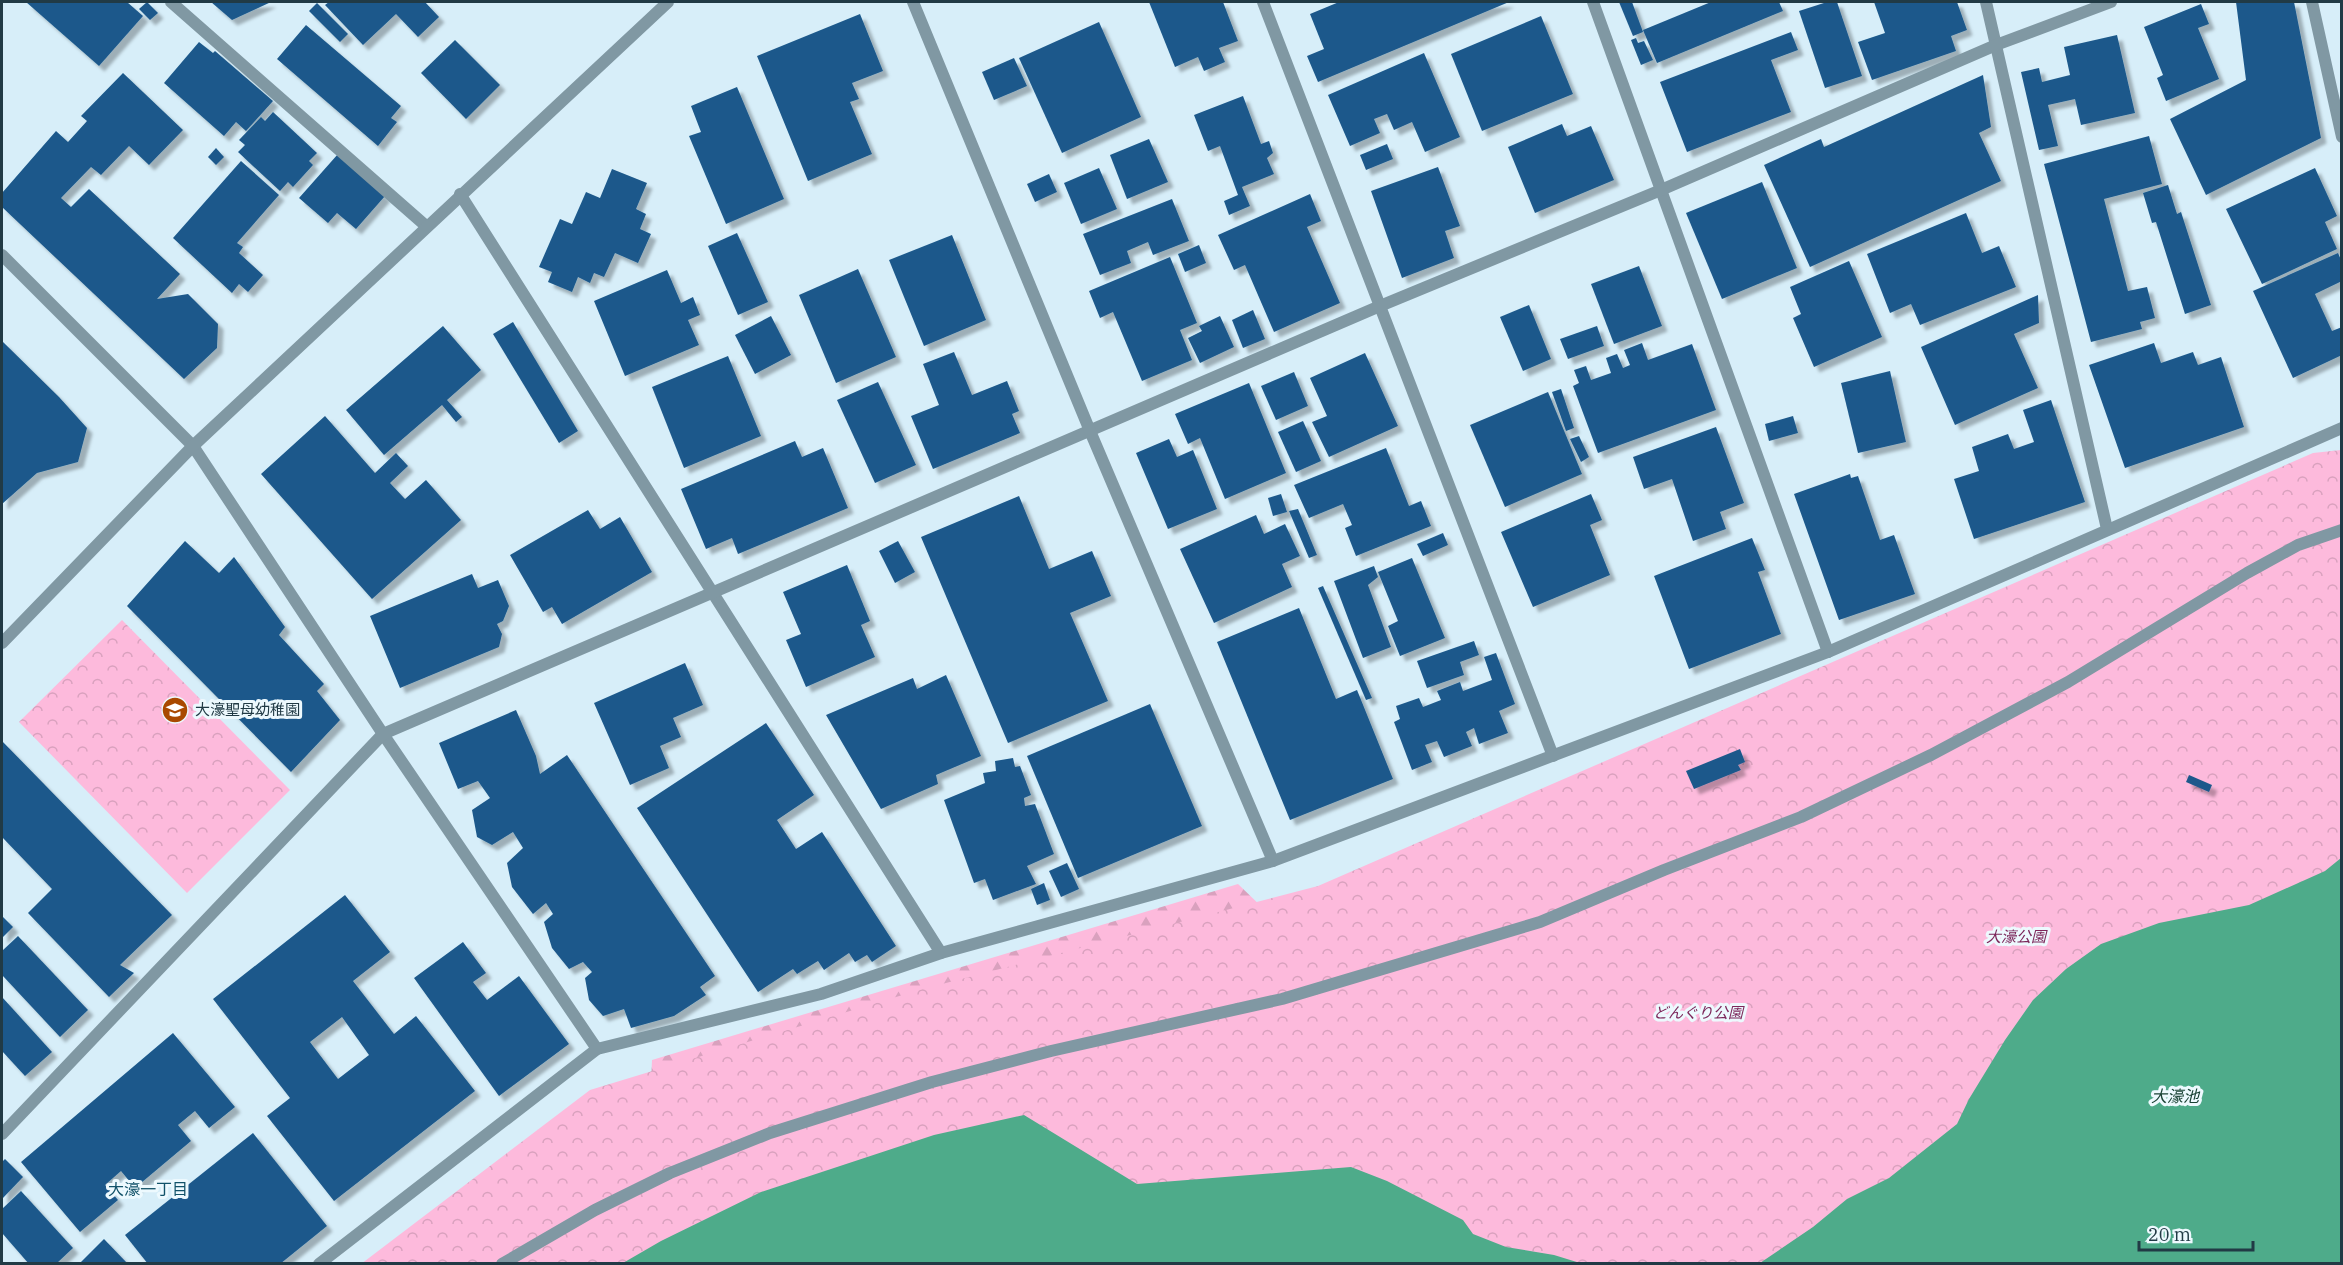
<svg xmlns="http://www.w3.org/2000/svg" width="2343" height="1265" viewBox="0 0 2343 1265" font-family="'IBM Plex Serif','Noto Sans JP',serif">
	<defs>
		<pattern id="forest-firs" width="22" height="20" patternUnits="userSpaceOnUse" patternTransform="scale(1.5)"><rect width="22" height="20" fill="#fdbadc"/><path d="M5 1l3.5 6h-7zM16 11l3.5 6h-7z" fill="#d9a1be"/></pattern>
		<pattern id="park-crowns" width="20" height="18" patternUnits="userSpaceOnUse" patternTransform="scale(1.5)"><rect width="20" height="18" fill="#fdbadc"/><path d="M2 6a3 3 0 1 1 6 0M12 15a3 3 0 1 1 6 0" fill="none" stroke="#d9a1be"/></pattern>
		<filter id="shadow"><feDropShadow dx="5.5" dy="5.5" stdDeviation="1.5" flood-color="#0004"/></filter>
	</defs>
	<rect width="100%" height="100%" fill="#d7eef9"/>
	<path fill="url(#forest-firs)" d="M1238,884L1267,912L650,1103L652,1060Z"/>
	<g fill="url(#park-crowns)">
		<path d="M2341,450V1263L361,1264L590,1090L919,990L1318,886L2313,453Z"/>
		<path d="M122,620L290,790L187,893L19,722Z"/>
	</g>
	<g fill="#4eab8a">
		<path d="M2341,858V1263H1760L1813,1227L1847,1199L1889,1178L1957,1124L1969,1099L2005,1040L2033,1000L2066,969L2101,944L2159,923L2249,905L2325,871Z"/>
		<path d="M1024,1115L1137,1184L1351,1167L1387,1181L1463,1220L1473,1234L1506,1247L1554,1255L1580,1263H623L661,1241L761,1192L934,1135Z"/>
	</g>
	<g fill="#1c598b" fill-rule="evenodd" filter="url(#shadow)">
		<path d="M26,2H127L143,16L99,66Z"/>
		<path d="M147,2L158,13L150,20L139,9Z"/>
		<path d="M211,2H271L232,20Z"/>
		<path d="M329,2H425L439,17L418,37L396,14L363,45L325,5Z"/>
		<path d="M1149,2H1223L1238,41L1219,48L1225,62L1204,71L1198,57L1175,67Z"/>
		<path d="M1339,2H1509L1318,82L1307,56L1324,49L1310,14Z"/>
		<path d="M1619,2H1632L1643,32L1633,36Z"/>
		<path d="M1711,2H1779L1783,11L1657,63L1643,30Z"/>
		<path d="M1827,2H1837L1862,76L1825,88L1799,11Z"/>
		<path d="M1874,2H1957L1967,30L1951,36L1956,51L1872,80L1858,42L1885,33Z"/>
		<path d="M2236,2H2294L2321,138L2206,195L2170,119L2246,80Z"/>
		<path d="M317,3L348,34L340,42L309,11Z"/>
		<path d="M2201,4L2209,24L2198,28L2219,79L2166,101L2157,78L2163,75L2144,27Z"/>
		<path d="M860,14L883,71L852,83L859,99L850,102L872,154L808,181L757,56Z"/>
		<path d="M1541,16L1573,94L1482,131L1451,54Z"/>
		<path d="M1099,22L1141,117L1062,153L1019,58Z"/>
		<path d="M306,25L401,106L391,118L397,122L378,146L277,59Z"/>
		<path d="M1791,32L1798,50L1771,60L1791,112L1687,152L1660,82Z"/>
		<path d="M2117,35L2135,113L2081,125L2075,99L2048,105L2058,146L2039,150L2021,72L2039,68L2042,82L2070,75L2064,47Z"/>
		<path d="M1636,38L1638,43L1644,41L1653,60L1641,65L1631,40Z"/>
		<path d="M455,40L500,85L466,119L421,73Z"/>
		<path d="M199,42L213,53L215,51L273,101L246,131L236,122L224,136L164,83Z"/>
		<path d="M1424,53L1460,137L1425,152L1412,122L1394,130L1387,114L1374,119L1380,133L1350,146L1328,95Z"/>
		<path d="M1014,58L1027,86L994,100L982,72Z"/>
		<path d="M123,73L183,130L149,165L129,146L101,175L91,167L61,198L71,207L89,189L180,274L157,299L188,294L218,324L217,348L184,379L2,207V193L56,131L68,142L87,121L81,116Z"/>
		<path d="M1983,75L1991,127L1979,133L2001,181L1810,267L1764,165L1821,139L1824,147Z"/>
		<path d="M737,87L784,199L726,224L689,136L701,132L691,106Z"/>
		<path d="M1243,96L1261,144L1269,141L1273,153L1267,158L1274,174L1242,187L1250,206L1229,215L1224,201L1238,195L1220,146L1208,151L1194,115Z"/>
		<path d="M273,112L317,153L309,161L313,165L293,187L288,182L280,191L238,152L245,145L239,140L261,117L265,121Z"/>
		<path d="M1562,124L1567,136L1591,126L1614,180L1535,213L1508,147Z"/>
		<path d="M2149,136L2162,184L2104,199L2128,291L2147,287L2155,318L2140,322L2142,329L2091,342L2044,164Z"/>
		<path d="M1149,139L1168,182L1127,199L1110,155Z"/>
		<path d="M1387,144L1393,159L1366,170L1360,155Z"/>
		<path d="M216,148L224,157L216,165L208,157Z"/>
		<path d="M338,154L385,196L356,229L337,213L328,223L299,198Z"/>
		<path d="M241,161L279,195L237,243L243,247L239,253L263,275L248,292L239,284L232,293L173,238Z"/>
		<path d="M1438,167L1460,226L1445,231L1454,258L1402,278L1371,191Z"/>
		<path d="M1099,168L1117,209L1081,224L1064,183Z"/>
		<path d="M2315,168L2337,216L2325,222L2337,249L2262,284L2226,209Z"/>
		<path d="M612,169L647,183L636,209L646,214L640,229L651,234L638,263L615,253L604,277L594,273L590,283L578,277L572,292L548,282L552,272L539,267L560,219L572,224L586,192L600,198Z"/>
		<path d="M1049,174L1057,192L1035,202L1027,184Z"/>
		<path d="M1762,182L1797,268L1722,299L1686,213Z"/>
		<path d="M2168,185L2177,214L2181,212L2211,305L2185,314L2156,222L2152,223L2143,193Z"/>
		<path d="M1310,194L1321,221L1307,227L1340,303L1274,332L1245,265L1234,270L1218,235Z"/>
		<path d="M1172,199L1189,241L1153,255L1148,242L1127,251L1131,263L1100,275L1083,234Z"/>
		<path d="M1966,213L1982,253L1999,246L2016,287L1920,325L1911,304L1890,313L1867,254Z"/>
		<path d="M737,233L768,302L738,315L708,246Z"/>
		<path d="M952,235L986,320L924,346L889,260Z"/>
		<path d="M1199,245L1206,263L1185,272L1178,254Z"/>
		<path d="M2338,253L2342,262V281L2315,294L2332,331L2342,327V355L2293,378L2253,291Z"/>
		<path d="M1170,257L1197,323L1180,330L1192,360L1142,381L1113,312L1100,318L1089,291Z"/>
		<path d="M1849,261L1882,337L1814,367L1793,318L1801,314L1790,287Z"/>
		<path d="M1639,266L1662,326L1614,344L1591,284Z"/>
		<path d="M858,269L896,357L836,383L799,295Z"/>
		<path d="M667,270L681,303L693,297L700,315L688,320L699,345L625,376L594,301Z"/>
		<path d="M2038,295L2039,323L2014,334L2038,388L1955,425L1921,347Z"/>
		<path d="M1529,305L1551,359L1523,371L1500,317Z"/>
		<path d="M1253,310L1265,339L1243,348L1232,320Z"/>
		<path d="M771,316L791,355L755,374L735,335Z"/>
		<path d="M1220,316L1234,347L1200,363L1188,338L1202,331L1199,326Z"/>
		<path d="M513,322L578,431L559,443L493,334Z"/>
		<path d="M443,326L481,370L447,400L462,417L456,422L442,405L384,455L346,410Z"/>
		<path d="M1597,326L1604,346L1568,359L1560,339Z"/>
		<path d="M2,341L59,397L87,428L78,462L37,473L2,504Z"/>
		<path d="M1642,343L1648,360L1692,344L1716,410L1598,453L1573,386L1579,383L1574,370L1586,366L1591,380L1611,373L1606,358L1617,354L1623,368L1630,365L1624,350Z"/>
		<path d="M2154,343L2161,363L2193,352L2198,365L2221,357L2244,427L2125,468L2089,365Z"/>
		<path d="M954,352L972,395L1007,381L1019,411L1012,414L1020,433L933,469L911,416L939,405L923,364Z"/>
		<path d="M1365,353L1398,426L1329,457L1312,422L1327,416L1310,378Z"/>
		<path d="M728,356L761,436L684,468L652,387Z"/>
		<path d="M1890,371L1906,442L1858,453L1841,383Z"/>
		<path d="M1294,372L1308,406L1276,420L1261,386Z"/>
		<path d="M878,382L916,465L875,483L837,400Z"/>
		<path d="M1249,383L1286,473L1225,499L1200,438L1188,444L1175,414Z"/>
		<path d="M1561,389L1574,428L1566,431L1552,392Z"/>
		<path d="M1548,392L1582,474L1505,507L1470,425Z"/>
		<path d="M2051,400L2085,502L1974,539L1954,479L1979,471L1972,447L2008,434L2014,449L2034,442L2023,410Z"/>
		<path d="M325,416L375,473L396,453L408,466L390,483L405,499L426,480L461,520L372,599L261,474Z"/>
		<path d="M1793,416L1798,433L1769,441L1765,424Z"/>
		<path d="M1303,421L1321,461L1296,472L1278,432Z"/>
		<path d="M1716,427L1744,503L1720,512L1726,529L1693,541L1672,479L1644,489L1633,457Z"/>
		<path d="M1579,436L1589,457L1581,462L1570,439Z"/>
		<path d="M1169,439L1177,457L1193,450L1217,509L1168,529L1136,453Z"/>
		<path d="M795,441L802,457L823,448L848,508L738,554L732,538L706,549L681,489Z"/>
		<path d="M1386,448L1409,506L1421,501L1431,526L1356,556L1345,528L1352,525L1343,504L1309,518L1294,485Z"/>
		<path d="M1850,474L1851,478L1858,476L1880,540L1894,535L1915,594L1839,620L1794,494Z"/>
		<path d="M1281,494L1287,512L1273,516L1268,498Z"/>
		<path d="M1591,494L1602,520L1590,525L1610,575L1533,607L1501,532Z"/>
		<path d="M1019,496L1049,569L1092,551L1111,596L1070,613L1108,701L1008,743L921,537Z"/>
		<path d="M1298,509L1317,555L1309,558L1289,511Z"/>
		<path d="M588,510L600,529L620,517L652,572L562,624L552,607L543,612L510,555Z"/>
		<path d="M1256,515L1264,534L1285,524L1300,556L1282,564L1292,587L1214,623L1180,549Z"/>
		<path d="M1443,533L1448,545L1423,556L1417,544Z"/>
		<path d="M1752,538L1765,570L1758,572L1781,634L1689,669L1654,576Z"/>
		<path d="M185,541L219,573L234,557L285,627L279,635L324,684L317,691L340,720L291,772L127,606Z"/>
		<path d="M898,541L915,572L895,583L879,551Z"/>
		<path d="M1412,558L1445,638L1400,656L1388,626L1398,621L1378,572Z"/>
		<path d="M847,565L870,621L861,625L875,657L806,687L786,640L801,634L783,592Z"/>
		<path d="M1374,566L1378,577L1368,585L1391,647L1363,658L1334,581Z"/>
		<path d="M472,574L478,588L498,580L509,606L503,621L497,624L502,634L499,647L400,688L370,616Z"/>
		<path d="M1323,586L1372,698L1366,700L1318,588Z"/>
		<path d="M1299,608L1336,699L1357,690L1393,779L1290,820L1217,642Z"/>
		<path d="M1474,641L1479,655L1460,662L1464,675L1427,688L1417,661Z"/>
		<path d="M1496,653L1515,704L1499,711L1508,733L1479,744L1474,728L1466,732L1472,746L1444,757L1437,741L1425,745L1432,762L1412,770L1394,722L1400,719L1396,706L1419,698L1423,707L1441,700L1437,691L1460,682L1463,691L1492,680L1484,657Z"/>
		<path d="M685,663L703,705L673,718L681,737L660,746L669,768L630,785L594,703Z"/>
		<path d="M946,675L981,756L936,775L938,784L881,809L826,715L913,678L917,689Z"/>
		<path d="M1150,704L1202,826L1078,878L1027,756Z"/>
		<path d="M516,710L536,756L540,774L567,755L715,976L700,987L706,995L674,1016L631,1028L624,1009L603,1016L589,1000L585,978L592,972L583,962L569,969L552,948L544,922L553,914L546,903L533,914L512,887L507,863L523,848L513,832L492,845L477,837L472,810L490,798L478,781L458,789L439,743Z"/>
		<path d="M766,723L814,795L777,820L796,849L822,832L896,946L872,962L867,955L855,962L849,953L824,970L818,961L797,974L793,969L758,992L637,808Z"/>
		<path d="M2,741L172,915L120,965L134,973L109,997L28,913L52,889L2,837Z"/>
		<path d="M1740,749L1745,762L1738,765L1741,770L1694,789L1686,771Z"/>
		<path d="M1013,758L1015,767L1020,766L1031,795L1024,798L1025,806L1035,804L1054,854L1027,866L1036,884L993,900L985,879L974,883L944,800L985,783L983,773L996,771L995,761Z"/>
		<path d="M2189,775L2212,785L2209,792L2186,782Z"/>
		<path d="M1067,863L1079,889L1061,897L1049,871Z"/>
		<path d="M1044,883L1050,900L1037,905L1031,889Z"/>
		<path d="M345,895L390,952L353,981L394,1034L416,1016L475,1091L334,1201L267,1116L290,1098L213,999ZM342,1017L369,1055L338,1079L310,1042Z"/>
		<path d="M2,916L13,927L2,938Z"/>
		<path d="M18,936L88,1010L60,1037L2,975V951Z"/>
		<path d="M463,942L486,973L473,982L487,1000L519,976L569,1044L499,1096L414,978Z"/>
		<path d="M2,997L52,1052L25,1076L2,1051Z"/>
		<path d="M173,1033L235,1107L209,1128L195,1111L178,1125L191,1141L135,1188L121,1171L105,1185L118,1200L80,1232L21,1162Z"/>
		<path d="M253,1133L327,1226L280,1264H148L125,1235Z"/>
		<path d="M5,1159L23,1177L2,1199V1162Z"/>
		<path d="M21,1191L73,1248L56,1264H29L2,1233V1209Z"/>
		<path d="M104,1239L128,1264H79Z"/>
	</g>
	<g fill="none" stroke-linecap="round" stroke-linejoin="round">
		<path stroke="#8098a3" stroke-width="12" d="M171,2L426,226"/>
		<path stroke="#8098a3" stroke-width="12" d="M502,1264L595,1210L670,1173L770,1133L932,1082L1051,1051L1282,999L1540,922L1664,870L1801,817L1931,755L2068,682L2247,573L2298,545L2342,530"/>
		<g stroke="#8098a3" stroke-width="12">
			<path d="M1263,2L1553,756"/>
			<path d="M1593,2L1828,652"/>
			<path d="M1986,2L2107,529"/>
			<path d="M2312,2L2342,137"/>
			<path d="M460,194L941,953"/>
			<path d="M2,255L193,446L383,734L597,1049"/>
			<path d="M2,1134L383,734L1380,306L1661,190L1996,45L2111,2"/>
			<path d="M319,1264L597,1049L821,994L941,953L1273,861"/>
		</g>
		<g stroke="#8098a3" stroke-width="12">
			<path d="M913,2L1090,431L1273,861L1828,652L2342,428"/>
			<path d="M2,643L193,446L668,2"/>
		</g>
	</g>
	<defs>
		<symbol id="school-disc" viewBox="-11 -11 22 22"><circle r="9.5" fill="#a94900" stroke="#edf9fe"/><path d="M0-5L7-2L0 1L-7-2ZM-4 1L0 2.5L4 1V4Q0 6-4 4Z" fill="#fff"/></symbol>
	</defs>
	<g fill-rule="evenodd">
		<use href="#school-disc" x="160" y="695" width="30" height="30"/>
	</g>
	<g text-anchor="middle" stroke-width="6" stroke-linejoin="round" paint-order="stroke">
		<g font-size="15" fill="#213a45" stroke="#edf9fe" text-anchor="start">
			<text x="195" y="715">大濠聖母幼稚園</text>
		</g>
		<g font-size="15" font-style="italic" fill="#7c265a" stroke="#edf9fe">
			<text x="2016" y="942">大濠公園</text>
			<text x="1698" y="1018">どんぐり公園</text>
		</g>
		<g font-size="16" font-style="italic" fill="#184133" stroke="#edf9fe">
			<text x="2175" y="1102">大濠池</text>
		</g>
		<g font-size="16" fill="#125269" stroke="#edf9fe">
			<text x="148" y="1195">大濠一丁目</text>
		</g>
	</g>
	<rect width="2343" height="1265" fill="none" stroke="#213a45" stroke-width="6"/>
	<path d="M2139 1241v9h114v-9" fill="none" stroke="#213a45" stroke-width="3"/>
	<text x="2148" y="1241" font-size="18" fill="#213a45" stroke="#edf9fe" stroke-width="4.5" paint-order="stroke">20 m</text>
</svg>
